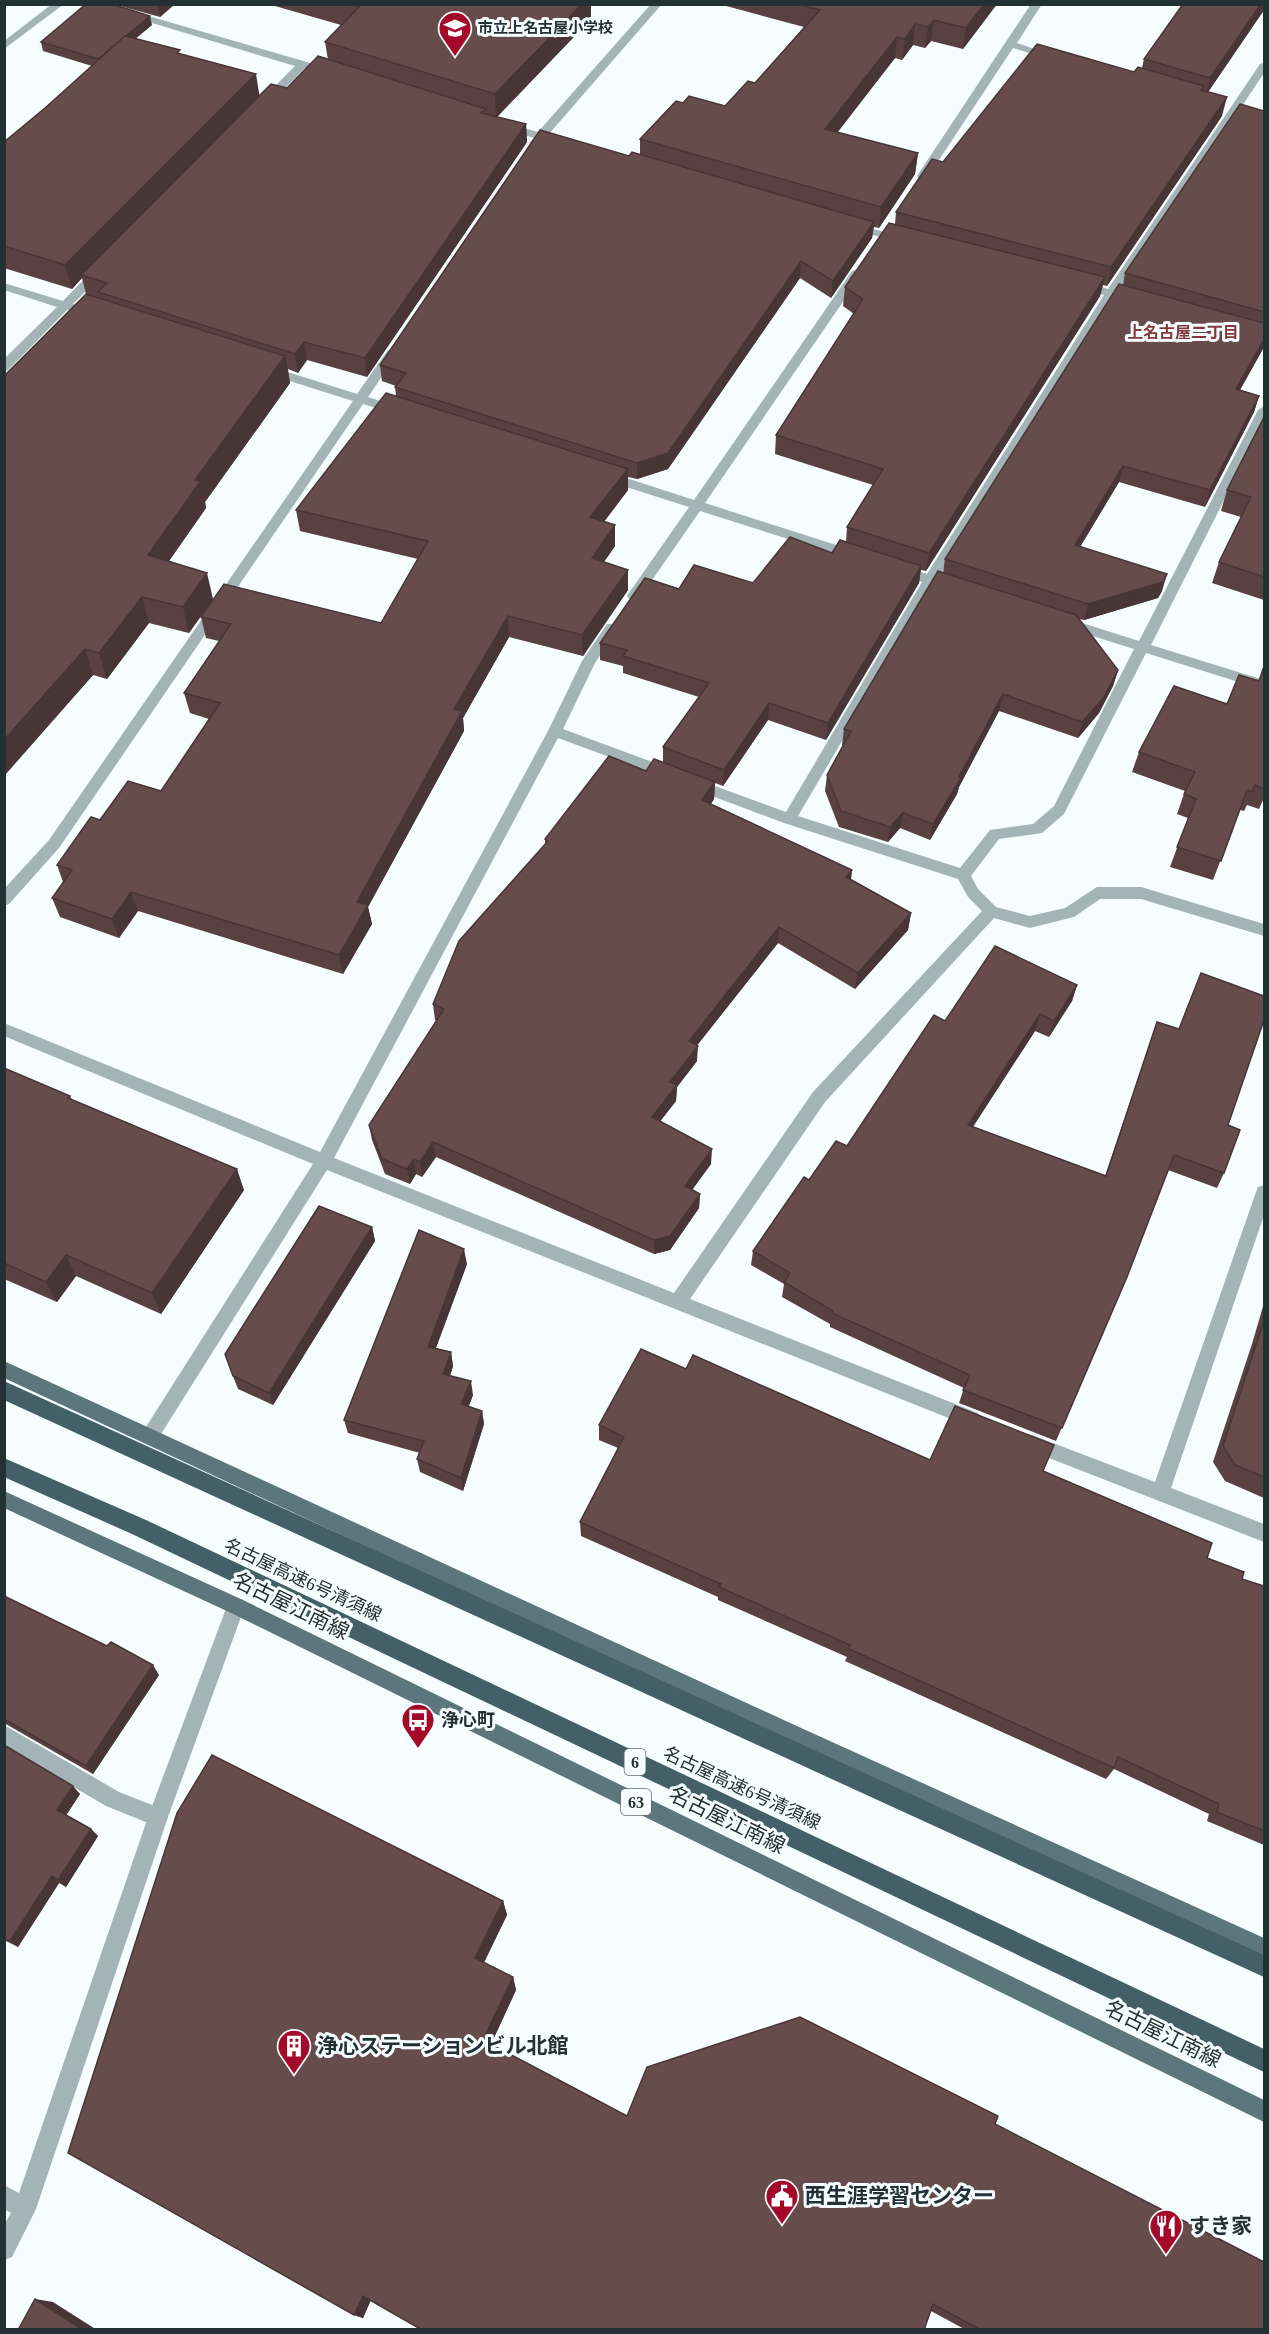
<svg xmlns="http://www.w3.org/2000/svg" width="1269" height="2334" viewBox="0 0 1269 2334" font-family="'Times New Roman','Noto Sans JP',serif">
	<rect width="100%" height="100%" fill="#f6fdfe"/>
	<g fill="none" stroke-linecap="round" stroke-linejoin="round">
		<path fill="#a4b3b5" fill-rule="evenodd" d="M4,1725L119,1792L165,1810L168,1817L165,1824L158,1827L106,1806L4,1746Z"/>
		<g fill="#a4b3b5" fill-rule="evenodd">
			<path d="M52,4H64L4,49V41Z"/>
			<path d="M89,4H107L307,62L334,72L329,75L305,68L270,103H262V99L295,66Z"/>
			<path d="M651,4H662L548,135L560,139V143L543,141L539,145H531L529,143L534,138L502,128L500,126L506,123L538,132Z"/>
			<path d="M1031,4H1042L1017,43L1058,57L1053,60L1013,48L927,178H919L917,176Z"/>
			<path d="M1264,63V73L1118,292L1138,297L1140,300L1134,304L1114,298L938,578L958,584L960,587L958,590L953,592L933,586L798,816L960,868L990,830L1033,824L1054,806L1134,649L1061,626L1059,623L1066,618L1139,641L1258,410L1264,406V421L1151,645L1264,680V690L1146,653L1064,814L1042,833L999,839L971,876L978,889L996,907L1030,916L1065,908L1097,887H1141L1264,924V936L1141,899H1100L1074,917L1030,928L994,918L825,1102L690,1299L978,1413L981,1419L978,1425L972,1427L966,1425L327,1170L156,1442L150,1444L144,1442L141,1436L144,1430L313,1164L4,1036V1023L320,1152L548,731L582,661L607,624H617L619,627L595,663L563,729L674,770L676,774L669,779L558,738L334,1158L674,1293L813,1092L982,911L968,897L958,879L784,823L688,787L686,783L693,778L786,812L922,582L895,573L893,570L895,567L900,565L927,574L1104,295L1077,288L1075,285L1081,281L1108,289L1260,64Z"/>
			<path d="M852,224L906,237L908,239L902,242L848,229V225Z"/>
			<path d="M99,267L105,271L103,274L73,304L96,311V317L92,318L67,310L8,370L4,371V359L57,307L4,290V283L63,301L95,268Z"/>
			<path d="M856,270L862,274L705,503L861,553L863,556L861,559H851L700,511L639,599H629L627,596L629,593L689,507L601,479L600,476L601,473H611L694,500L852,271Z"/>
			<path d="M392,349L398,353L368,397L402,408L404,411L402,414L398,415L363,404L59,848L9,904L4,906V889L49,840L353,401L264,373L262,370L264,367H272L357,394L388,350Z"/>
			<path d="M1264,1185V1215L1171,1488L1264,1524V1542L1026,1449L1023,1443L1026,1437L1032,1435L1155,1482L1256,1192L1258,1187Z"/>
			<path d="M236,1597L243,1600L245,1606L168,1817L36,2209L12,2257L4,2260V2225L11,2213L4,2209V2185L19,2193L148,1817L227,1606L229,1600Z"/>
		</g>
		<g fill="#5c767b" fill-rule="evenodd">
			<path d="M4,1361L799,1727L1264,1938V1958L785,1741L4,1378Z"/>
			<path d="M4,1491L243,1600L1264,2100V2122L229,1612L4,1508Z"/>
		</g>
		<g fill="#436066" fill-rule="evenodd">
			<path d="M4,1381L1264,1955V1977L4,1400Z"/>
			<path d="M4,1458L146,1520L1264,2049V2072L132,1534L4,1477Z"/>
		</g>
	</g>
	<g fill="#594141">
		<path d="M113,4H175L160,17Z"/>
		<path d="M268,4H591V19L497,117L526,124L527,142L367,377L307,360L298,373L288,369L290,383L205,502L206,508L169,561L213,599L189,633L149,623L107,679L93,675L4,776L86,294L82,278L72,289L4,268V142L45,108L92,66L43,51L41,42L152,25L135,38L181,54L259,96L287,88L328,60L325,42L341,25Z"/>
		<path d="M719,4H997L963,49L931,41L925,48L913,45L902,60L895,58L837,132L918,153L915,174L879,228L874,227L872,238L831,298L800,278L668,469L637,479L628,477V490L604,522L615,525V546L604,562L628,570V590L583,656L509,637L463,718L464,731L368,907L372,924L343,974L138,911L119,938L60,917L52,898L63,882L57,865L100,820L161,791L209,719L190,713L184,693L219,641L206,638L201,617L381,623L418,559L300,531L296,510L396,396L395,387L396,386L382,381L380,365L629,156L640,155V139L683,103L725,106L755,83L804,27Z"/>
		<path d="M1264,4V10L1208,92L1222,116L1107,286L1103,285L1100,296L926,571L921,570L919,583L826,740L768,720L723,786L715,783L714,799L711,804L852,870L851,879L911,913L908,930L855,989L778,943L697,1045V1061L677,1087L676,1101L660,1121L711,1164L692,1189L700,1194L699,1208L670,1250L654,1254L436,1157L422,1177L416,1174L410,1184L385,1174L372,1140L369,1125L437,1020H435L433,1004L545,844V839L646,771L663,763V747L699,697L623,673V666L600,660V643L679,589L753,583L832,553L846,542L847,527L873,485L775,454L776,435L854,314L843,306L845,287L895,224L896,212L943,162L1142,68L1144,59Z"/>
		<path d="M1264,111V347L1240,390L1259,396L1254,412L1205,507L1119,482L1080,547L1162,591L1158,598L1084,620L1079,619L1118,670L1113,686L1099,713L1078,738L999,711L959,787L957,794L930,840L900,828L888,842L839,827L825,791L827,775L843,745H842L844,729L943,573L945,559L1123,285L1125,273Z"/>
		<path d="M1264,417V600L1212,583L1219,562L1241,517L1221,511L1227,490Z"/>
		<path d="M1264,665V798L1259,809L1247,805L1244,811L1240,810L1213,880L1170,867L1188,818L1177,814L1185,791L1132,772L1139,752L1227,704L1259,681Z"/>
		<path d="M1077,985L1072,1001L1049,1037L1035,1031L973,1127L1105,1176L1157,1022L1228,1125L1224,1173L1217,1188L1168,1170L1127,1277L1056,1441L959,1403L964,1388L830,1327V1324L782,1297L784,1284L751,1265L753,1251L809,1180L847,1146L945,1021Z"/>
		<path d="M4,1068L70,1096L72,1100L244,1190L161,1314L76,1276L57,1302L4,1279Z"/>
		<path d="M372,1227L375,1241L273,1405L238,1389L233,1376Z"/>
		<path d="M467,1264L436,1348L451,1352L453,1366L450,1376L473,1395L469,1406L482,1411L484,1424L463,1491L420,1472L417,1459L420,1453L348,1433L344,1420Z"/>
		<path d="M1264,1303V1498L1225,1481L1213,1462L1252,1344Z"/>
		<path d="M686,1369L930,1460L1043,1471L1207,1558L1242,1579L1264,1586V1845L1207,1821L1209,1814L1114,1769L1106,1779L845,1661L847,1657L718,1600V1597L581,1536L580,1522L618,1448L599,1440V1425Z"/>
		<path d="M4,1596L159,1675L93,1774L4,1723Z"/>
		<path d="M4,1745L80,1794L66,1815L91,1829L98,1836L66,1887L59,1883L18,1947L4,1940Z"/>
		<path d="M503,1901L507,1915L484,1962L513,1977L516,1990L491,2044L627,2116L995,2124L1264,2330H966L931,2311L371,2300L363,2318L354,2315Z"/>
	</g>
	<g fill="#483535">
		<path d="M158,4H175L160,17Z"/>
		<path d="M582,4H591V19L496,118L495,94Z"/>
		<path d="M984,4H997L963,49L966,28Z"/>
		<path d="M1261,4H1264V10L1206,95L1210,78Z"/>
		<path d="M150,16L152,25L101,68L98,59Z"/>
		<path d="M934,20L931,41L925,48L928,27Z"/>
		<path d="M915,24L913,45L902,60L905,39Z"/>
		<path d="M897,37L895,58L824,150L825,129Z"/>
		<path d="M256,74L260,99L81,275L82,278L72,289L65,265Z"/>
		<path d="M1227,97L1222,116L1107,286L1111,267Z"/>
		<path d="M526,124L527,142L367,377L365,358Z"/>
		<path d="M918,153L915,174L879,228L881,207Z"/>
		<path d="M874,222L872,238L831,298L833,281Z"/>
		<path d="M801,261L800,278L668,469L637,479V463Z"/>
		<path d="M1105,277L1100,296L926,571L929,553Z"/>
		<path d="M1264,339V347L1231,406L1236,389Z"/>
		<path d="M304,342L307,360L298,373L295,354Z"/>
		<path d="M285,356L290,383L205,502L206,508L155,581L148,555L195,480Z"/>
		<path d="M1259,396L1254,412L1205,507L1210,490Z"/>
		<path d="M1123,466L1119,482L1071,562L1075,545Z"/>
		<path d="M628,469V490L591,538L590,517Z"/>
		<path d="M615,525V546L592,579V558Z"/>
		<path d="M921,566L919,583L826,740L828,723Z"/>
		<path d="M628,570V590L583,656L582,635Z"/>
		<path d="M207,573L213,599L189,633L183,607Z"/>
		<path d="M1167,574L1162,591L1158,598L1084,620L1088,604Z"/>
		<path d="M142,597L149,623L107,679L99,653Z"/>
		<path d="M508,616L509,637L463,718L464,731L368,907L372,924L343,974L339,955L357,902L454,709Z"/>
		<path d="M85,649L93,675L4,776V740Z"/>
		<path d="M1118,670L1113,686L1099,713L1078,738L1082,722Z"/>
		<path d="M1003,694L999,711L959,787L957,794L930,840L933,824Z"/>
		<path d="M769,703L768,720L723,786L724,770Z"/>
		<path d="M715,782L714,799L702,817V800Z"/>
		<path d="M903,813L900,828L888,842L890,827Z"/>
		<path d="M852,870L850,886L846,877Z"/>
		<path d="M131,892L138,911L119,938L112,919Z"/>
		<path d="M911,913L908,930L855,989L858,973Z"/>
		<path d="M779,927L778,943L688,1057L689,1041Z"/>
		<path d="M1077,985L1072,1001L1049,1037L1054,1021Z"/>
		<path d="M1040,1014L1035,1031L964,1140L968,1125Z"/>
		<path d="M698,1046L697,1061L677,1087L676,1101L652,1132V1117L670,1082Z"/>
		<path d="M433,1142L436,1157L422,1177L420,1162Z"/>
		<path d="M712,1149L711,1164L685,1200V1186Z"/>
		<path d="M414,1159L416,1174L410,1184L407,1169Z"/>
		<path d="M237,1169L244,1190L161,1314L152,1293Z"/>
		<path d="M700,1194L699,1208L670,1250L654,1254V1240Z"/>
		<path d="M372,1227L375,1241L273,1405L269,1393Z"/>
		<path d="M464,1249L467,1264L431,1361L428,1347Z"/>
		<path d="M66,1255L76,1276L57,1302L46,1282Z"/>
		<path d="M451,1352L453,1366L446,1388L443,1374Z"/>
		<path d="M471,1381L473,1395L464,1418L461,1404Z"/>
		<path d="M482,1411L484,1424L463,1491L461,1478Z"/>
		<path d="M153,1665L159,1675L93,1774L86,1766Z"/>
		<path d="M73,1786L80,1794L65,1817L57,1810Z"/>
		<path d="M91,1829L98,1836L66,1887L58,1880Z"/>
		<path d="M52,1876L59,1883L18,1947L10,1941Z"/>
		<path d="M503,1901L507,1915L480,1971L475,1958Z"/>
		<path d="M513,1977L516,1990L488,2051L483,2040Z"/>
		<path d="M363,2296L371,2299L363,2318L354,2315Z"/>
		<path d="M35,2299L53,2302L97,2330H83Z"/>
	</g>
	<g fill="#674c4c" stroke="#483535" stroke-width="1.5">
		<path d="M86,4H112L150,16L98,59L41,42Z"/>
		<path d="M350,4H582L495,94L325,42L359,7Z"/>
		<path d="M798,4H984L966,28L934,20L928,27L915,24L905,39L897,37L825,129L918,153L881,207L640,139L676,101L683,103L689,96L725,106L748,81L755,83L820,10Z"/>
		<path d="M1183,4H1261L1210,78L1144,59Z"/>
		<path d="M125,36L180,50L177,53L256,74L65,265L4,246V142L45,108Z"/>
		<path d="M1037,44L1134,72L1138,67L1204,86L1201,90L1227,97L1111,267L896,212L932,159L943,162Z"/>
		<path d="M318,56L486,109L481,113L526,124L365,358L304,342L295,354L98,292L107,283L81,275L271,84L287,88Z"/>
		<path d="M1240,104L1264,111V312L1125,273Z"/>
		<path d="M540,130L629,156L632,152L874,222L833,281L801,261L668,453L637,463L395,387L406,373L380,365Z"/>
		<path d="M889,223L1105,277L929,553L847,527L883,469L776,435L863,299L845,287Z"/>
		<path d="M1119,284L1264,323V339L1236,389L1259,396L1210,490L1123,466L1075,545L1167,574L1163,582L1088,604L945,559Z"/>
		<path d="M86,294L285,356L195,480L200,482L148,555L207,573L183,607L142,597L99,653L85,649L4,740V376Z"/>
		<path d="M386,393L628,469L590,517L615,525L592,558L628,570L582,635L508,616L454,709L462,711L357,902L368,905L339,955L131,892L112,919L52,898L72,870L57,865L91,817L100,820L128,781L161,791L220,703L184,693L231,624L201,617L224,584L381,623L428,541L296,510Z"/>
		<path d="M1264,417V577L1219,562L1251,497L1227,490Z"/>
		<path d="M790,537L832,553L840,540L921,566L828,723L769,703L724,770L663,747L709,683L623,656L627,650L600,643L645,578L679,589L694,565L753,583Z"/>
		<path d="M938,571L1076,615L1118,670L1104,697L1082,722L1003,694L959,777L961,778L933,824L903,813L890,827L841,811L827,775L851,731L844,729Z"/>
		<path d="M1263,669L1264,670V789L1255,785L1252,792L1247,790L1221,861L1177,847L1196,799L1184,794L1195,772L1139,752L1174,686L1227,704L1239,675L1259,681Z"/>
		<path d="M609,756L646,771L654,759L715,782L702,800L852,870L846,877L911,913L858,973L779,927L689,1041L698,1046L670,1082L677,1085L652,1117L712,1149L685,1186L700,1194L670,1236L654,1240L433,1142L420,1162L414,1159L407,1169L382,1159L369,1125L444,1009L433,1004L459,941L548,841L545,839Z"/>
		<path d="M995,946L1077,985L1054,1021L1040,1014L968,1125L1106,1176L1157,1022L1179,1029L1201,973L1264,996V1020L1228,1125L1240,1130L1224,1173L1174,1155L1127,1277L1062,1428L963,1390L970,1375L832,1313L833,1311L784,1282L790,1273L753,1251L804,1177L809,1180L836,1141L847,1146L934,1015L945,1021Z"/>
		<path d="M4,1068L70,1096L68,1098L237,1169L152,1293L66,1255L46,1282L4,1263Z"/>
		<path d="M319,1206L372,1227L269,1393L233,1376L225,1354Z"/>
		<path d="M419,1230L464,1249L428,1347L451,1352L443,1374L471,1381L461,1404L482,1411L461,1478L417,1459L424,1441L344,1420Z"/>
		<path d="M1264,1320V1477L1235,1465L1223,1446Z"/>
		<path d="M641,1349L686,1369L693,1355L930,1460L955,1406L1054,1445L1043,1471L1212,1543L1207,1558L1244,1572L1242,1579L1264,1586V1831L1217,1812L1219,1804L1118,1757L1114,1768L849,1649L850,1645L719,1587L721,1584L580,1522L624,1437L599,1425Z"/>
		<path d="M4,1596L107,1646L111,1642L153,1665L86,1766L4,1719Z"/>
		<path d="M4,1745L73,1786L57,1810L91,1829L58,1880L52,1876L10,1941L4,1938Z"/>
		<path d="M212,1755L503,1901L475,1958L513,1977L483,2040L627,2116L647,2067L800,2017L998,2116L995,2124L1264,2262V2330H981L933,2304L924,2330H422L363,2296L354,2315L68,2153L177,1813Z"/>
		<path d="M35,2299L83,2330H18Z"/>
	</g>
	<defs>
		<symbol id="school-pin" viewBox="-11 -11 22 30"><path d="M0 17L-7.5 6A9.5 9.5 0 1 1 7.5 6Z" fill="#a5092a" stroke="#f6fdfe"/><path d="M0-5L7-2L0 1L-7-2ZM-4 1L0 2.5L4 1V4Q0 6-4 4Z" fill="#fff"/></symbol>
		<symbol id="bus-pin" viewBox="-11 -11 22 30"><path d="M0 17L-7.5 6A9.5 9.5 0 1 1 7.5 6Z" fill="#a5092a" stroke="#f6fdfe"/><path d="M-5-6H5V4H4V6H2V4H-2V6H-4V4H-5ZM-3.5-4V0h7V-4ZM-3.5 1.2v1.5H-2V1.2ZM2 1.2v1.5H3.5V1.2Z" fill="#fff"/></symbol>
		<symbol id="building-pin" viewBox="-11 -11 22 30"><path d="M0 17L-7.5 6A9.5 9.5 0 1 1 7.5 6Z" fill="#a5092a" stroke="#f6fdfe"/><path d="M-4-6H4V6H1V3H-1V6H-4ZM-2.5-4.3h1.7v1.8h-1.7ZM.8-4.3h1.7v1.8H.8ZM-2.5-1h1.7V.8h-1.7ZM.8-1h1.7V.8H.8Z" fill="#fff"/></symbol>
		<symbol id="civic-pin" viewBox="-11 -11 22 30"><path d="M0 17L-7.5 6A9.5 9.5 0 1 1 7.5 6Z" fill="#a5092a" stroke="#f6fdfe"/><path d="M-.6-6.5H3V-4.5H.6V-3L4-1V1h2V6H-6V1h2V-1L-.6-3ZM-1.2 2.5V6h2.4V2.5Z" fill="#fff"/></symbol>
		<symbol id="restaurant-pin" viewBox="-11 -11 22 30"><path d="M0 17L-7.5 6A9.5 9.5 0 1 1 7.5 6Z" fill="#a5092a" stroke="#f6fdfe"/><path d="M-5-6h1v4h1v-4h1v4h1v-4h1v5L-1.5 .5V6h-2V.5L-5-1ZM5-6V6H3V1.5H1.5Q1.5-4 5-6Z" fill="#fff"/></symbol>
	</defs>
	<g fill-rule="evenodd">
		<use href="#school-pin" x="436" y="9" width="38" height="52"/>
		<use href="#bus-pin" x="399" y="1701" width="38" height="52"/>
		<use href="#building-pin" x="275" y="2027" width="38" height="52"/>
		<use href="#civic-pin" x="763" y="2177" width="38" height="52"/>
		<use href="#restaurant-pin" x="1147" y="2207" width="38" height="52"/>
	</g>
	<g text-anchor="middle" stroke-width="6" stroke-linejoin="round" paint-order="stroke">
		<g font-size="15" font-weight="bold" fill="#243134" stroke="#f6fdfe" text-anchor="start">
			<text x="478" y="33">市立上名古屋小学校</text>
		</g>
		<g font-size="16" font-weight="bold" fill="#81393c" stroke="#f6fdfe">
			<text x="1183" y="338">上名古屋二丁目</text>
		</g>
		<g fill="#f6fdfe" stroke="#636e71" stroke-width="1.5">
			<rect x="624.5" y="1749" width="21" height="26" rx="4.5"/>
			<rect x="621" y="1789" width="30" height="26" rx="4.5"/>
		</g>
		<g font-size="16" font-weight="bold" fill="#243134">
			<text x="635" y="1768">6</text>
			<text x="636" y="1808">63</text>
		</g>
		<g font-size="18" fill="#243134" stroke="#f6fdfe">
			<text transform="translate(303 1580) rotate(25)" y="6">名古屋高速6号清須線</text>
			<text transform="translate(742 1788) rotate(25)" y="6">名古屋高速6号清須線</text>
		</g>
		<g font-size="18" font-weight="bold" fill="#243134" stroke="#f6fdfe" text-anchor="start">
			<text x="441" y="1726">浄心町</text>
		</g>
		<g font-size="21" fill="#243134" stroke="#f6fdfe">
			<text transform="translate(291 1606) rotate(26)" y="7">名古屋江南線</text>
			<text transform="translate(727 1820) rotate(26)" y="7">名古屋江南線</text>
			<text transform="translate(1163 2034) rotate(26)" y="7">名古屋江南線</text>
		</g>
		<g font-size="21" font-weight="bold" fill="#243134" stroke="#f6fdfe" text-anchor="start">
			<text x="317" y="2053">浄心ステーションビル北館</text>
			<text x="805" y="2203">西生涯学習センター</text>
			<text x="1189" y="2233">すき家</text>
		</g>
	</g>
	<rect width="1269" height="2334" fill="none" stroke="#243134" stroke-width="12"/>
</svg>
